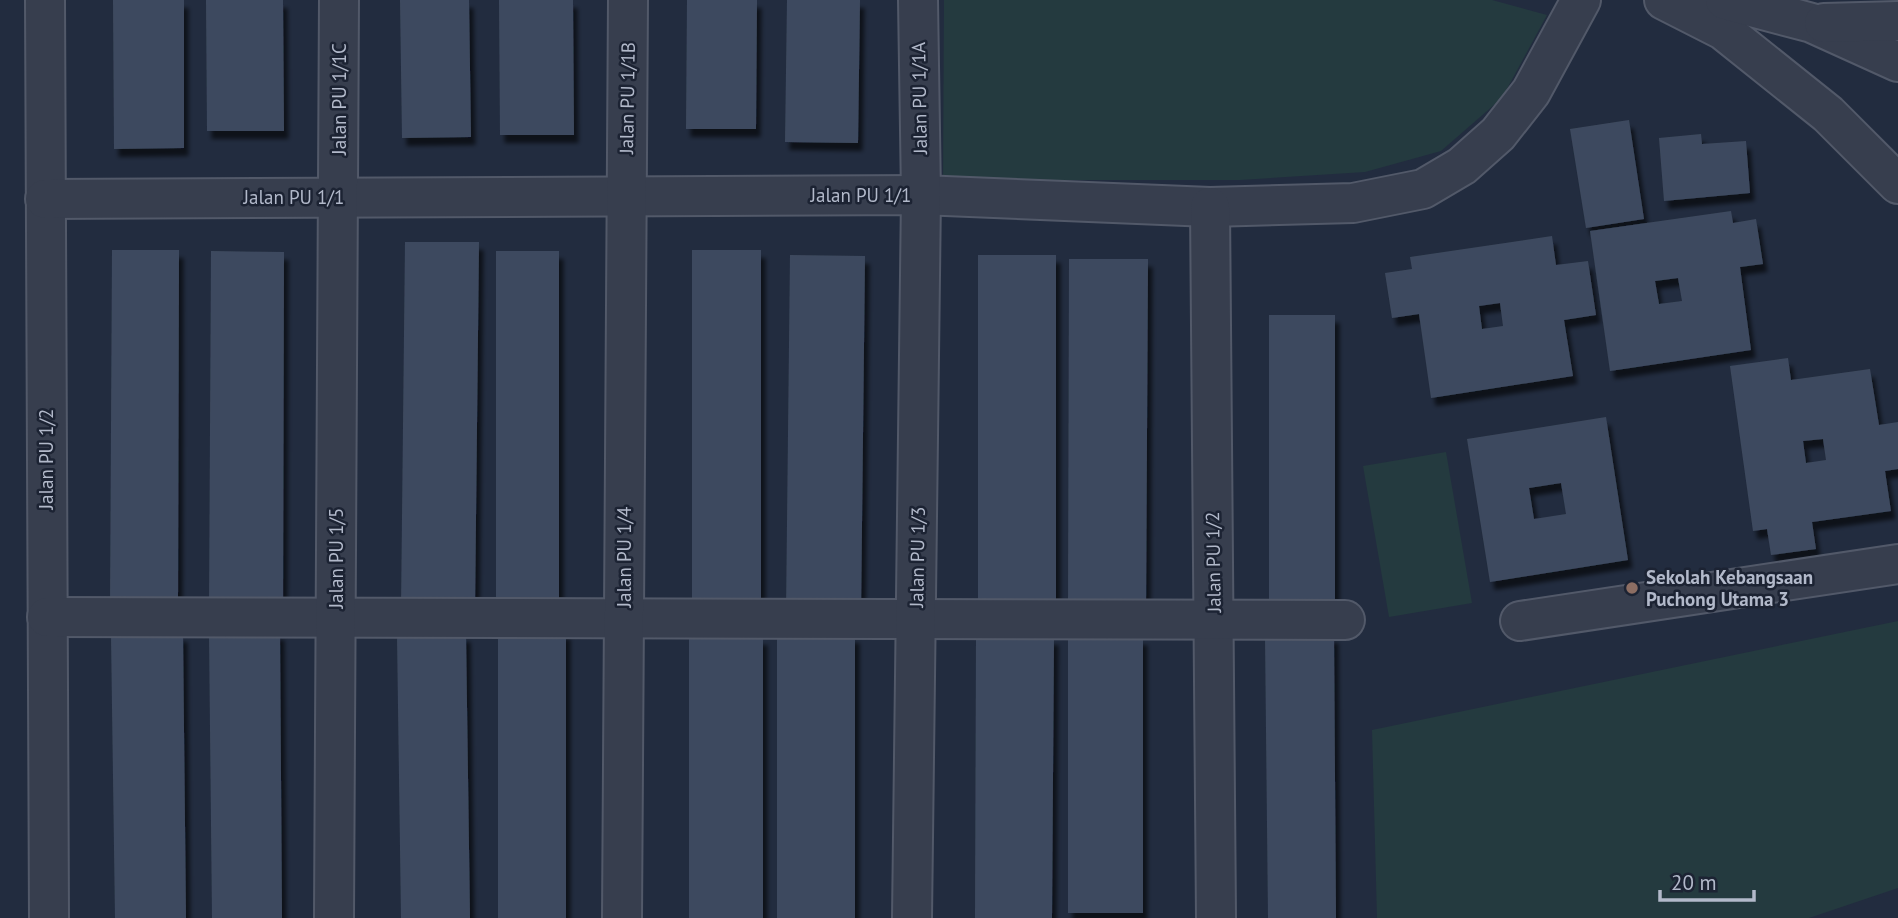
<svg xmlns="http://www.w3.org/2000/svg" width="1898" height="918" viewBox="0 0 1898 918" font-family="'PT Sans',sans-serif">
	<defs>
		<filter id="shadow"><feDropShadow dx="4.5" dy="8" stdDeviation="2" flood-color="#0009"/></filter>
	</defs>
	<rect width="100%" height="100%" fill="#222c3f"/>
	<g fill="#243a3f">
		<path d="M944,0H1492L1547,15L1502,98L1441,151L1365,172L1240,180H943Z"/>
		<path d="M1446,452L1472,603L1389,617L1363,466Z"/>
		<path d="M1898,621V888L1809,918H1377L1372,730Z"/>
	</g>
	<g fill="#3e4a5e" fill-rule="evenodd" filter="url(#shadow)">
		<path d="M113,0H184V148L114,149Z"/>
		<path d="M206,0H283L284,131H207Z"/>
		<path d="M400,0H469L471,137L402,138Z"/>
		<path d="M499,0H573L574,135H500Z"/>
		<path d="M687,0H757L756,129H686Z"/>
		<path d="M787,0H860L858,143L785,142Z"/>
		<path d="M1629,120L1644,219L1586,228L1570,129Z"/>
		<path d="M1701,134L1702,144L1746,141L1750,193L1664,201L1659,138Z"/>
		<path d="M1731,211L1733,223L1756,219L1763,264L1740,267L1751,350L1610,371L1590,231ZM1678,278L1682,301L1659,304L1655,281Z"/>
		<path d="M1552,236L1556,265L1588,261L1596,315L1564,320L1573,376L1431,398L1419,314L1392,318L1385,273L1412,269L1410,257ZM1500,303L1503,326L1482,329L1479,306Z"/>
		<path d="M405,242H479L475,610L401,609Z"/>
		<path d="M112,250H179L178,607H110Z"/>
		<rect x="692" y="250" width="69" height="357"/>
		<path d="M211,251L284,252L283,612L209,611Z"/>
		<rect x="496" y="251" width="63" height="356"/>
		<path d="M790,255L865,256L861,614L786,613Z"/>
		<rect x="978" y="255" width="78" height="358"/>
		<path d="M1069,259H1148L1146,612L1068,611Z"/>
		<rect x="1269" y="315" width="66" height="296"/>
		<path d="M1788,358L1791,380L1870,369L1879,425L1898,422V469L1885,471L1891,511L1812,522L1816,549L1771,555L1767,529L1753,531L1730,366ZM1823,439L1826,460L1806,463L1803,441Z"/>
		<path d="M1606,417L1628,560L1490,582L1467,439ZM1561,483L1566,514L1534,519L1529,488Z"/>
		<rect x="498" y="631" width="68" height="287"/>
		<path d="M280,632L282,918H212L209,633Z"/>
		<path d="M183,634L186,918H115L111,635Z"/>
		<path d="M466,634L470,918H401L397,635Z"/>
		<rect x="777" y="635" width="78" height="283"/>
		<path d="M1265,635H1334L1336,918H1268Z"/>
		<rect x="689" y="637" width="74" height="281"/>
		<path d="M976,637H1054L1052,918H975Z"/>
		<rect x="1068" y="637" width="75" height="276"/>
	</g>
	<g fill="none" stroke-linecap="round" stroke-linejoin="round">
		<defs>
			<g id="minor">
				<path d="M45,0L49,918"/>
				<path d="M1664,0L1723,30L1828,114L1898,184"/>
				<path d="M1725,0L1812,23L1898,62"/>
				<path d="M1824,23L1898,21"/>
				<path d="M45,199L921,195L1210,207L1353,203L1423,189L1462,166L1498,134L1531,92L1581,0"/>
				<path d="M1210,207L1216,918"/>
				<path d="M47,617L1345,620"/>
				<path d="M1520,621L1898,564"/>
				<path d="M334,918L339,0"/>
				<path d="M622,918L628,0"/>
				<path d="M912,918L921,195L918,0"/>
			</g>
		</defs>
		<use href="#minor" stroke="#525969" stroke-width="42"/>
		<use href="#minor" stroke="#373e4e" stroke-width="38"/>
	</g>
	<circle fill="#8d6e63" stroke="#1c2333" stroke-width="2.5" cx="1632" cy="588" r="7"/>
	<g text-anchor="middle" stroke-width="5" stroke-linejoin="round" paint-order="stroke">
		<g font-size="19" fill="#b2b9ca" stroke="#1c2333">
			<text transform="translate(627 98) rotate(-89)" y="7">Jalan PU 1/1B</text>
			<text transform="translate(919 98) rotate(-91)" y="7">Jalan PU 1/1A</text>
			<text transform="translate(339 99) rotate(-90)" y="7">Jalan PU 1/1C</text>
			<text x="861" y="202">Jalan PU 1/1</text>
			<text x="294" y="204">Jalan PU 1/1</text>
			<text transform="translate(46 459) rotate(-90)" y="7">Jalan PU 1/2</text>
			<text transform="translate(624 557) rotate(-90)" y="7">Jalan PU 1/4</text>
			<text transform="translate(917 557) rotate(-89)" y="7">Jalan PU 1/3</text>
			<text transform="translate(336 558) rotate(-90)" y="7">Jalan PU 1/5</text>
			<text transform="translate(1213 562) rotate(-91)" y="7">Jalan PU 1/2</text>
		</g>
		<g font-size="19" font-weight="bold" fill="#b2b9ca" stroke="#1c2333" text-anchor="start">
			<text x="1646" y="584">Sekolah Kebangsaan<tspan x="1646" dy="22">Puchong Utama 3</tspan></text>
		</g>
	</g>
	<path d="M1660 890v10h94v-10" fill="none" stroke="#b2b9ca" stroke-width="3.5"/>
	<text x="1671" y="890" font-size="21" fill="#b2b9ca" stroke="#1c2333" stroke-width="5" paint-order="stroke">20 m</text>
</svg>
